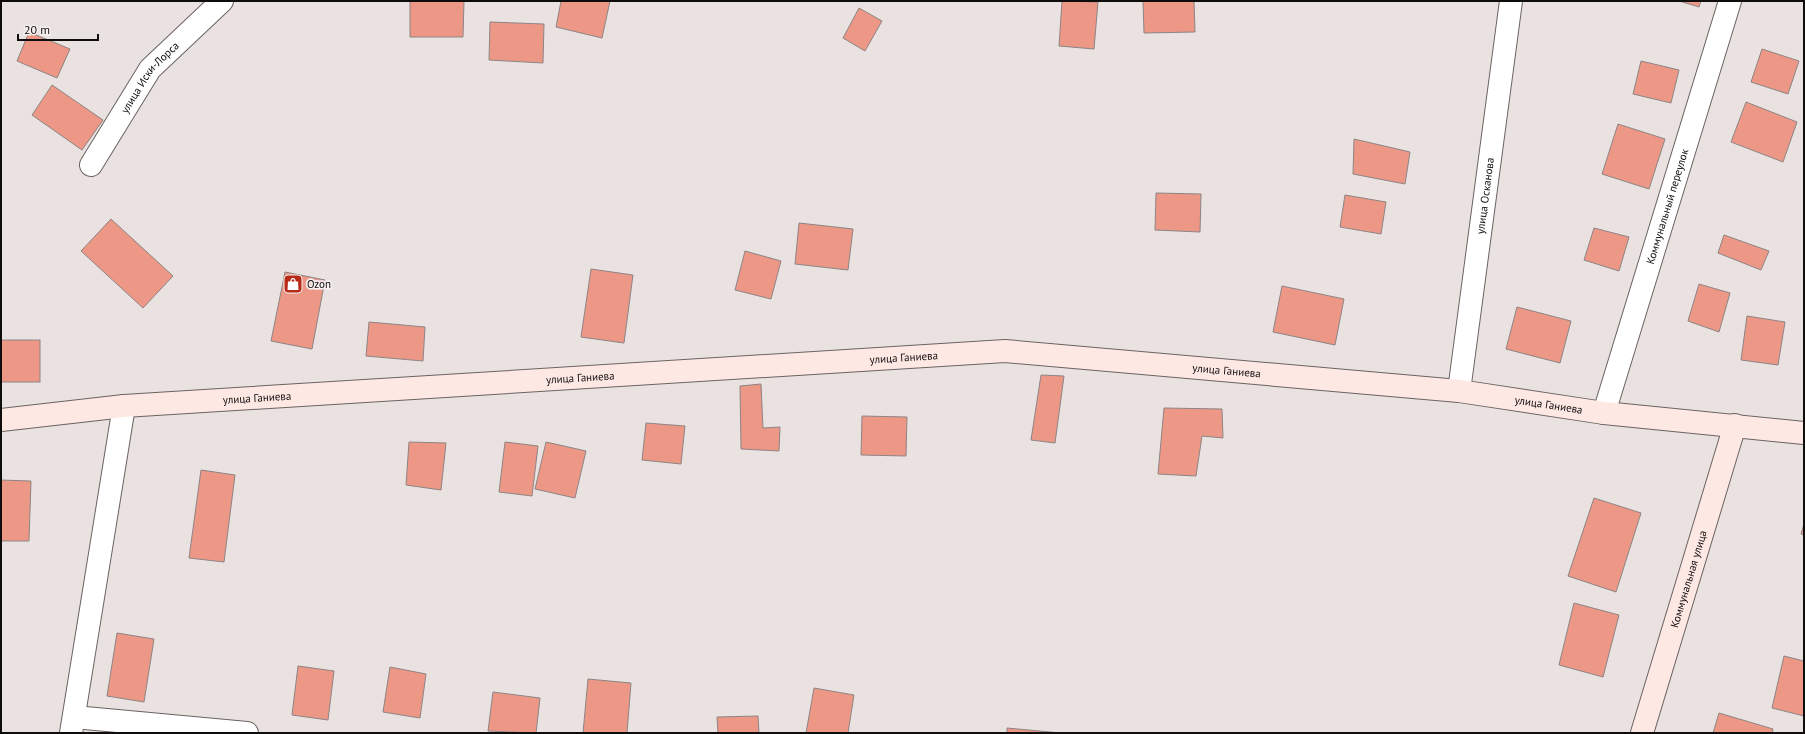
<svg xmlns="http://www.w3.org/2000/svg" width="1805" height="734" viewBox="0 0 1805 734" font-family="'PT Sans',sans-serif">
	<rect width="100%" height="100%" fill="#eae2e1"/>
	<g fill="#ed9787" stroke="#8c8584">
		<path d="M410,1H464L463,37H410Z"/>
		<path d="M561,1H610L602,38L556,27Z"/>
		<path d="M1062,1L1098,2L1094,49L1059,46Z"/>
		<path d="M1143,1H1194L1195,32L1144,33Z"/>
		<path d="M1679,1H1701L1699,7Z"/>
		<path d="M859,8L882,21L865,51L843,38Z"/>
		<path d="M490,22L544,24L543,63L489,60Z"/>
		<path d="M29,32L70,49L57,78L17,61Z"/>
		<path d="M1762,49L1799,61L1788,94L1751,82Z"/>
		<path d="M1641,61L1679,70L1671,103L1633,94Z"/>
		<path d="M52,85L103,120L82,150L32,115Z"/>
		<path d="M1746,102L1797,122L1783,162L1731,142Z"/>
		<path d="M1618,124L1665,139L1649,189L1602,174Z"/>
		<path d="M1354,139L1410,152L1405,184L1353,174Z"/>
		<path d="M1156,193L1201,194L1200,232L1155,230Z"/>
		<path d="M1345,195L1386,202L1381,234L1340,227Z"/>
		<path d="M111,219L173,276L143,308L81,251Z"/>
		<path d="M799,223L853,229L848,270L795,264Z"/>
		<path d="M1594,228L1629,237L1619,271L1584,260Z"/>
		<path d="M1724,235L1769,251L1761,270L1718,253Z"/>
		<path d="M745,251L781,261L771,299L735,290Z"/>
		<path d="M591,269L633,275L624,343L581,337Z"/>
		<path d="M285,272L325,280L312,349L271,341Z"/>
		<path d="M1699,284L1730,293L1719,332L1688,321Z"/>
		<path d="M1282,286L1344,299L1335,345L1273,332Z"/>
		<path d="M1517,307L1571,321L1560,363L1506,349Z"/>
		<path d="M1747,316L1785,322L1778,365L1741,360Z"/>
		<path d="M369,322L425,327L423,361L366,356Z"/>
		<rect x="1" y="340" width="39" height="42"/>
		<path d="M1041,375L1064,376L1055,443L1031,440Z"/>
		<path d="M761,384L763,428L780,427L779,451L741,449L740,386Z"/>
		<path d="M1164,408L1222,409L1223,438L1202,436L1196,476L1158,474Z"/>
		<path d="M862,416L907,417L906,456L861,455Z"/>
		<path d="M646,423L685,426L681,464L642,460Z"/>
		<path d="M409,442L446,443L441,490L406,485Z"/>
		<path d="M505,442L538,446L532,496L499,492Z"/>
		<path d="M546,442L586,451L575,498L535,489Z"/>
		<path d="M201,470L235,475L224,562L189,558Z"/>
		<path d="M1,480L31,481L29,541H1Z"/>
		<path d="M1594,498L1641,513L1616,592L1568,576Z"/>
		<path d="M1804,524V535L1801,534Z"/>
		<path d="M1574,603L1619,615L1603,677L1559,665Z"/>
		<path d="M117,633L154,639L144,702L107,696Z"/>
		<path d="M1784,656L1804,661V716L1772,708Z"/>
		<path d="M298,666L334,671L328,720L292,715Z"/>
		<path d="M390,667L426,674L420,718L383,712Z"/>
		<path d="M588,679L631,683L627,733H583Z"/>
		<path d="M814,688L854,695L848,733H806Z"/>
		<path d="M493,692L540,698L536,733L488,731Z"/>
		<path d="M1719,713L1773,729L1772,733H1713Z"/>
		<path d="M758,716L759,733H718L717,717Z"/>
		<path d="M1007,728L1061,733H1007Z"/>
	</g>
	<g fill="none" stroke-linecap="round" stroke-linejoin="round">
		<defs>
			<g id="minor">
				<path id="s1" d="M91,165L150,69L222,1"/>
				<path id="s2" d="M1604,413L1730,1"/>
				<path d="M74,717L247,733"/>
				<path d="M71,733L124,406"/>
			</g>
			<g id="tertiary">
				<path id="s3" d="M1459,391L1511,1"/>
			</g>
			<g id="secondary">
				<path id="s4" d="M1,420L124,406L1005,351L1459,391L1604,413L1804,433"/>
				<path id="s5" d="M1642,733L1735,425"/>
			</g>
		</defs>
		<use href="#minor" stroke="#6a6362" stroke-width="24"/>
		<use href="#tertiary" stroke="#6a6362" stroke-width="24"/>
		<use href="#secondary" stroke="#6a6362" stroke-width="24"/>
		<use href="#minor" stroke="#fff" stroke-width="22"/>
		<use href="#tertiary" stroke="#fff" stroke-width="22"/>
		<use href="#secondary" stroke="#fee8e4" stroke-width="22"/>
	</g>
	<defs>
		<symbol id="shop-square" viewBox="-11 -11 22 22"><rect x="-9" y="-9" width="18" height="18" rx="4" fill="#b72a17" stroke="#f7efee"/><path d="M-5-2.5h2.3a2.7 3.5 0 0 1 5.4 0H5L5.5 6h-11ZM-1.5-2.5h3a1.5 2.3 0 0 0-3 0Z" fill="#fff"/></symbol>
	</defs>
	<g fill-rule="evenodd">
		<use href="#shop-square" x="282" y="273" width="22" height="22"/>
	</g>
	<g text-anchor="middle" stroke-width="3.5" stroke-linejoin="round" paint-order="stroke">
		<g font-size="11" fill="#0f0c0c" stroke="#f7efee">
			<text dy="4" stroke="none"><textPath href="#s1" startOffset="106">улица Иски-Лорса</textPath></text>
			<text dy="4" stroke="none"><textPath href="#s3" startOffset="197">улица Осканова</textPath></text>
			<text dy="4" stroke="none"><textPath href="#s2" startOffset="216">Коммунальный переулок</textPath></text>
			<text dy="4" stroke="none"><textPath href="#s4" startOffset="905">улица Ганиева</textPath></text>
			<text dy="4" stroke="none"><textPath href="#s4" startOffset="1229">улица Ганиева</textPath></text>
			<text dy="4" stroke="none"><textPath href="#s4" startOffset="581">улица Ганиева</textPath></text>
			<text dy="4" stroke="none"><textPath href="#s4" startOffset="257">улица Ганиева</textPath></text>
			<text dy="4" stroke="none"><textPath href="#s4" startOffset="1553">улица Ганиева</textPath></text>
			<text dy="4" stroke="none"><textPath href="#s5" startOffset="161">Коммунальная улица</textPath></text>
		</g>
		<g font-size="11" fill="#0f0c0c" stroke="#f7efee" text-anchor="start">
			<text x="307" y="288">Ozon</text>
		</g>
	</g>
	<rect width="1805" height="734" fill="none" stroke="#0f0c0c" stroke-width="4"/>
	<path d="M18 34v6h80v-6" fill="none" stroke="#0f0c0c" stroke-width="2"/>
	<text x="24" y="34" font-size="12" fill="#0f0c0c" stroke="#f7efee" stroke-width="3" paint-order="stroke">20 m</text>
</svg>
